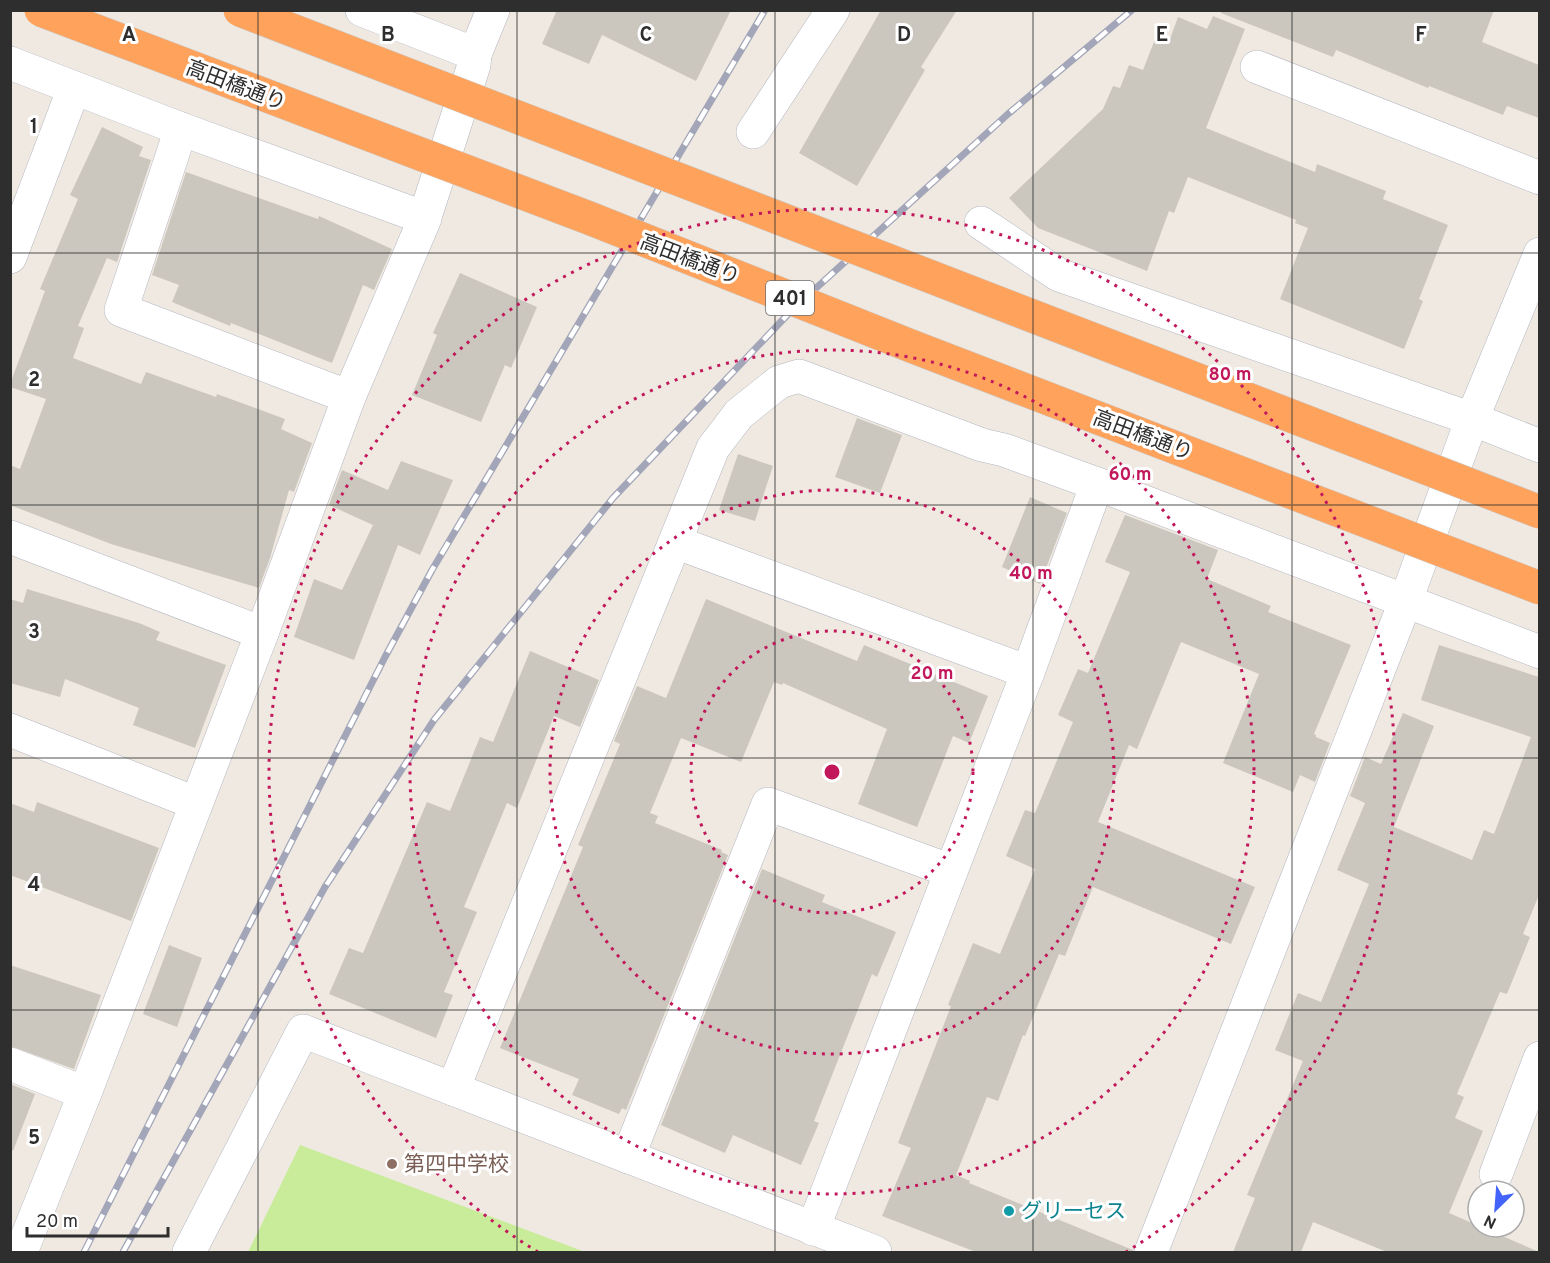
<svg xmlns="http://www.w3.org/2000/svg" width="1550" height="1263" viewBox="0 0 1550 1263" font-family="Overpass,'Noto Sans JP',sans-serif">
	<rect width="100%" height="100%" fill="#efe9e1"/>
	<path fill="#c9ec9a" d="M300,1145L585,1252H248Z"/>
	<g fill="#cbc7bf">
		<path d="M553,10H731L696,81L602,35L589,64L542,44L556,12Z"/>
		<path d="M881,10H957L921,67L925,70L857,186L799,153Z"/>
		<path d="M1222,10H1494L1482,42L1539,65V118L1507,106L1503,115L1429,86L1428,88L1336,50L1333,57L1221,13Z"/>
		<path d="M1213,16L1245,29L1206,128L1315,172L1317,164L1386,191L1383,199L1448,225L1419,299L1423,301L1404,349L1280,299L1308,228L1295,223L1296,220L1188,177L1174,213L1169,211L1147,271L1038,228L1009,198L1103,109L1113,86L1120,88L1129,65L1143,70L1157,34L1170,39L1178,17L1207,29Z"/>
		<path d="M102,127L143,147L139,156L151,160L117,262L107,258L78,326L84,328L73,358L141,384L146,372L216,397L217,394L285,419L281,429L312,443L294,492L289,490L270,558L259,588L111,544L10,505V465L20,469L46,399L10,387V384L45,291L40,289L78,199L70,195Z"/>
		<path d="M186,172L318,219L319,216L392,249L374,290L363,285L332,363L231,323L230,326L172,302L179,285L152,275Z"/>
		<path d="M460,273L537,307L511,368L505,365L481,422L412,395L437,335L433,333Z"/>
		<path d="M857,418L902,435L880,493L835,477Z"/>
		<path d="M738,454L773,466L755,521L719,510Z"/>
		<path d="M401,461L453,480L420,555L398,545L354,660L294,637L314,579L342,590L373,525L329,505L342,470L388,490Z"/>
		<path d="M1030,497L1067,513L1040,584L1002,567Z"/>
		<path d="M1125,515L1218,550L1207,579L1271,606L1268,612L1351,645L1314,734L1316,735V737L1330,743L1315,782L1300,775L1293,792L1223,763L1259,674L1181,642L1137,749L1129,745L1098,822L1255,887L1231,944L1093,887L1065,956L1059,954L1025,1036L1023,1035L998,1101L987,1097L956,1175L970,1181L969,1183L1133,1250V1252H976L882,1216L911,1148L898,1143L951,1006L948,1005L973,943L1000,954L1035,869L1006,856L1025,810L1035,813L1073,722L1058,715L1078,669L1088,673L1130,572L1105,562Z"/>
		<path d="M27,589L139,623L160,632L156,640L226,665L195,748L133,725L139,708L65,679L60,697L10,683V599L23,603Z"/>
		<path d="M706,599L857,661L864,645L988,696L969,743L953,736L917,827L858,804L887,729L783,683L782,685L774,682L741,762L681,738L650,813L658,816L655,823L722,850L721,852L728,855L626,1110L622,1108L619,1114L572,1095L579,1079L500,1048L583,847L578,845L620,744L614,741L637,686L666,698Z"/>
		<path d="M1439,645L1539,677V895L1523,934L1530,937L1507,994L1500,992L1457,1094L1464,1097L1455,1118L1483,1131L1449,1213L1539,1252H1387L1313,1222L1301,1252H1233L1255,1198L1247,1195L1303,1061L1275,1050L1298,993L1321,1002L1369,884L1337,870L1365,803L1350,796L1365,757L1381,764L1403,713L1434,726L1394,827L1472,860L1484,830L1494,834L1531,737L1421,700Z"/>
		<path d="M530,651L599,680L580,727L554,716L517,808L507,803L464,907L477,912L444,992L453,995L436,1038L329,994L349,948L363,953L427,802L450,811L480,737L493,742Z"/>
		<path d="M37,802L159,848L131,921L10,875V803L34,812Z"/>
		<path d="M762,869L825,895L822,902L896,932L877,977L872,974L814,1121L819,1123L801,1165L733,1135L725,1153L661,1125Z"/>
		<path d="M169,945L202,958L177,1027L143,1014Z"/>
		<path d="M10,965L101,995L74,1069L10,1046Z"/>
		<path d="M10,1084L35,1094L13,1151L10,1150Z"/>
	</g>
	<g fill="none" stroke-linecap="round" stroke-linejoin="round">
		<defs>
			<g id="street">
				<path d="M362,10L475,54L493,10"/>
				<path d="M10,63L181,129L425,218"/>
				<path d="M1257,67L1540,178"/>
				<path d="M181,129L121,310L349,397"/>
				<path d="M753,132L833,10"/>
				<path d="M981,223L1059,275L1472,419L1540,446"/>
				<path d="M10,257L74,88"/>
				<path d="M10,537L262,633"/>
				<path d="M675,542L1028,672"/>
				<path d="M10,730L195,803"/>
				<path d="M10,1064L85,1093"/>
				<path d="M453,1089L713,448L739,414L779,382L799,376L982,445L1004,450L1097,484L1540,652"/>
				<path d="M628,1157L768,804L951,871"/>
				<path d="M1496,1174L1540,1058"/>
				<path d="M813,1229L1028,672L1097,484"/>
				<path d="M21,1252L85,1093L262,633L349,397L423,223L474,65L475,54"/>
				<path d="M189,1252L303,1031L875,1252"/>
				<path d="M1151,1252L1406,600L1472,419L1540,254"/>
			</g>
		</defs>
		<use href="#street" stroke="#b4b7c1" stroke-width="34"/>
		<use href="#street" stroke="#fff" stroke-width="33"/>
		<defs>
			<g id="rail">
				<path d="M84,1252L385,657L432,570L765,10"/>
				<path d="M123,1252L325,887L434,720L613,498L793,309L1008,114L1132,10"/>
			</g>
		</defs>
		<use href="#rail" stroke="#a3a6b8" stroke-width="7"/>
		<use href="#rail" stroke="#fff" stroke-width="4.5" stroke-dasharray="14" stroke-linecap="butt"/>
		<defs>
			<g id="highway-bridge">
				<path d="M41,10L589,218L911,346L1540,588"/>
				<path d="M240,10L1540,512"/>
			</g>
		</defs>
		<use href="#highway-bridge" stroke="#c9c9c9" stroke-width="34" stroke-linecap="butt"/>
		<use href="#highway-bridge" stroke="#ffa35c" stroke-width="33"/>
	</g>
	<path fill="none" stroke="#2e2e2e" stroke-width="1.5" stroke-opacity="0.55" d="M258,10V1252M517,10V1252M775,10V1252M1033,10V1252M1292,10V1252M10,253H1540M10,505H1540M10,758H1540M10,1010H1540"/>
	<g fill="none" stroke="#c2185b" stroke-width="3" stroke-dasharray="3 6">
		<circle cx="832" cy="772" r="141"/>
		<circle cx="832" cy="772" r="282"/>
		<circle cx="832" cy="772" r="422"/>
		<path d="M538 1252A563 563 0 1 1 1126 1252"/>
	</g>
	<circle fill="#8d6e63" stroke="#fff" stroke-width="2" cx="392" cy="1164" r="6"/>
	<circle fill="#0f9aa8" stroke="#fff" stroke-width="2" cx="1009" cy="1211" r="6"/>
	<g text-anchor="middle" stroke-width="6" stroke-linejoin="round" paint-order="stroke">
		<rect fill="#fff" stroke="#6d6d6d" stroke-width="1.5" x="766" y="281" width="48" height="34" rx="4.5"/>
		<g font-size="20" font-weight="bold" fill="#2e2e2e">
			<text x="790" y="305">401</text>
		</g>
		<g font-size="21" fill="#2e2e2e" stroke="#fff">
			<text transform="translate(236 85) rotate(21)" y="7">高田橋通り</text>
			<text transform="translate(690 259) rotate(21)" y="7">高田橋通り</text>
			<text transform="translate(1143 435) rotate(21)" y="7">高田橋通り</text>
		</g>
		<g font-size="21" fill="#785e54" stroke="#fff" text-anchor="start">
			<text x="404" y="1171">第四中学校</text>
		</g>
		<g font-size="21" fill="#0d838f" stroke="#fff" text-anchor="start">
			<text x="1021" y="1218">グリーセス</text>
		</g>
	</g>
	<g font-size="20" text-anchor="middle" font-weight="bold" fill="#2e2e2e" stroke="#fff" stroke-width="6" stroke-linejoin="round" paint-order="stroke">
		<text x="129" y="41">A</text>
		<text x="388" y="41">B</text>
		<text x="646" y="41">C</text>
		<text x="904" y="41">D</text>
		<text x="1162" y="41">E</text>
		<text x="1421" y="41">F</text>
		<text x="34" y="133">1</text>
		<text x="34" y="386">2</text>
		<text x="34" y="638">3</text>
		<text x="34" y="891">4</text>
		<text x="34" y="1144">5</text>
	</g>
	<circle cx="832" cy="772" r="9" fill="#c2185b" stroke="#fff" stroke-width="3"/>
	<g font-size="18" text-anchor="middle" font-weight="bold" fill="#c2185b" stroke="#fff" stroke-width="6" stroke-linejoin="round" paint-order="stroke">
		<text x="1230" y="380">80 m</text>
		<text x="1130" y="480">60 m</text>
		<text x="1031" y="579">40 m</text>
		<text x="932" y="679">20 m</text>
	</g>
	<rect width="1550" height="1263" fill="none" stroke="#2e2e2e" stroke-width="24"/>
	<g transform="translate(1496 1209) rotate(205)"><circle r="28" fill="#ffffff" stroke="#ababab" stroke-width="1.5"/>
	<path d="M0-4.5L10 22L0 15L-10 22Z" fill="#4264fb"/>
	<text y="-9" font-size="16" font-weight="bold" text-anchor="middle" fill="#2e2e2e">N</text>
	</g>
	<path d="M27 1227v9h141v-9" fill="none" stroke="#2e2e2e" stroke-width="3"/>
	<text x="36" y="1227" font-size="18" fill="#2e2e2e" stroke="#ffffff" stroke-width="4.5" paint-order="stroke">20 m</text>
</svg>
